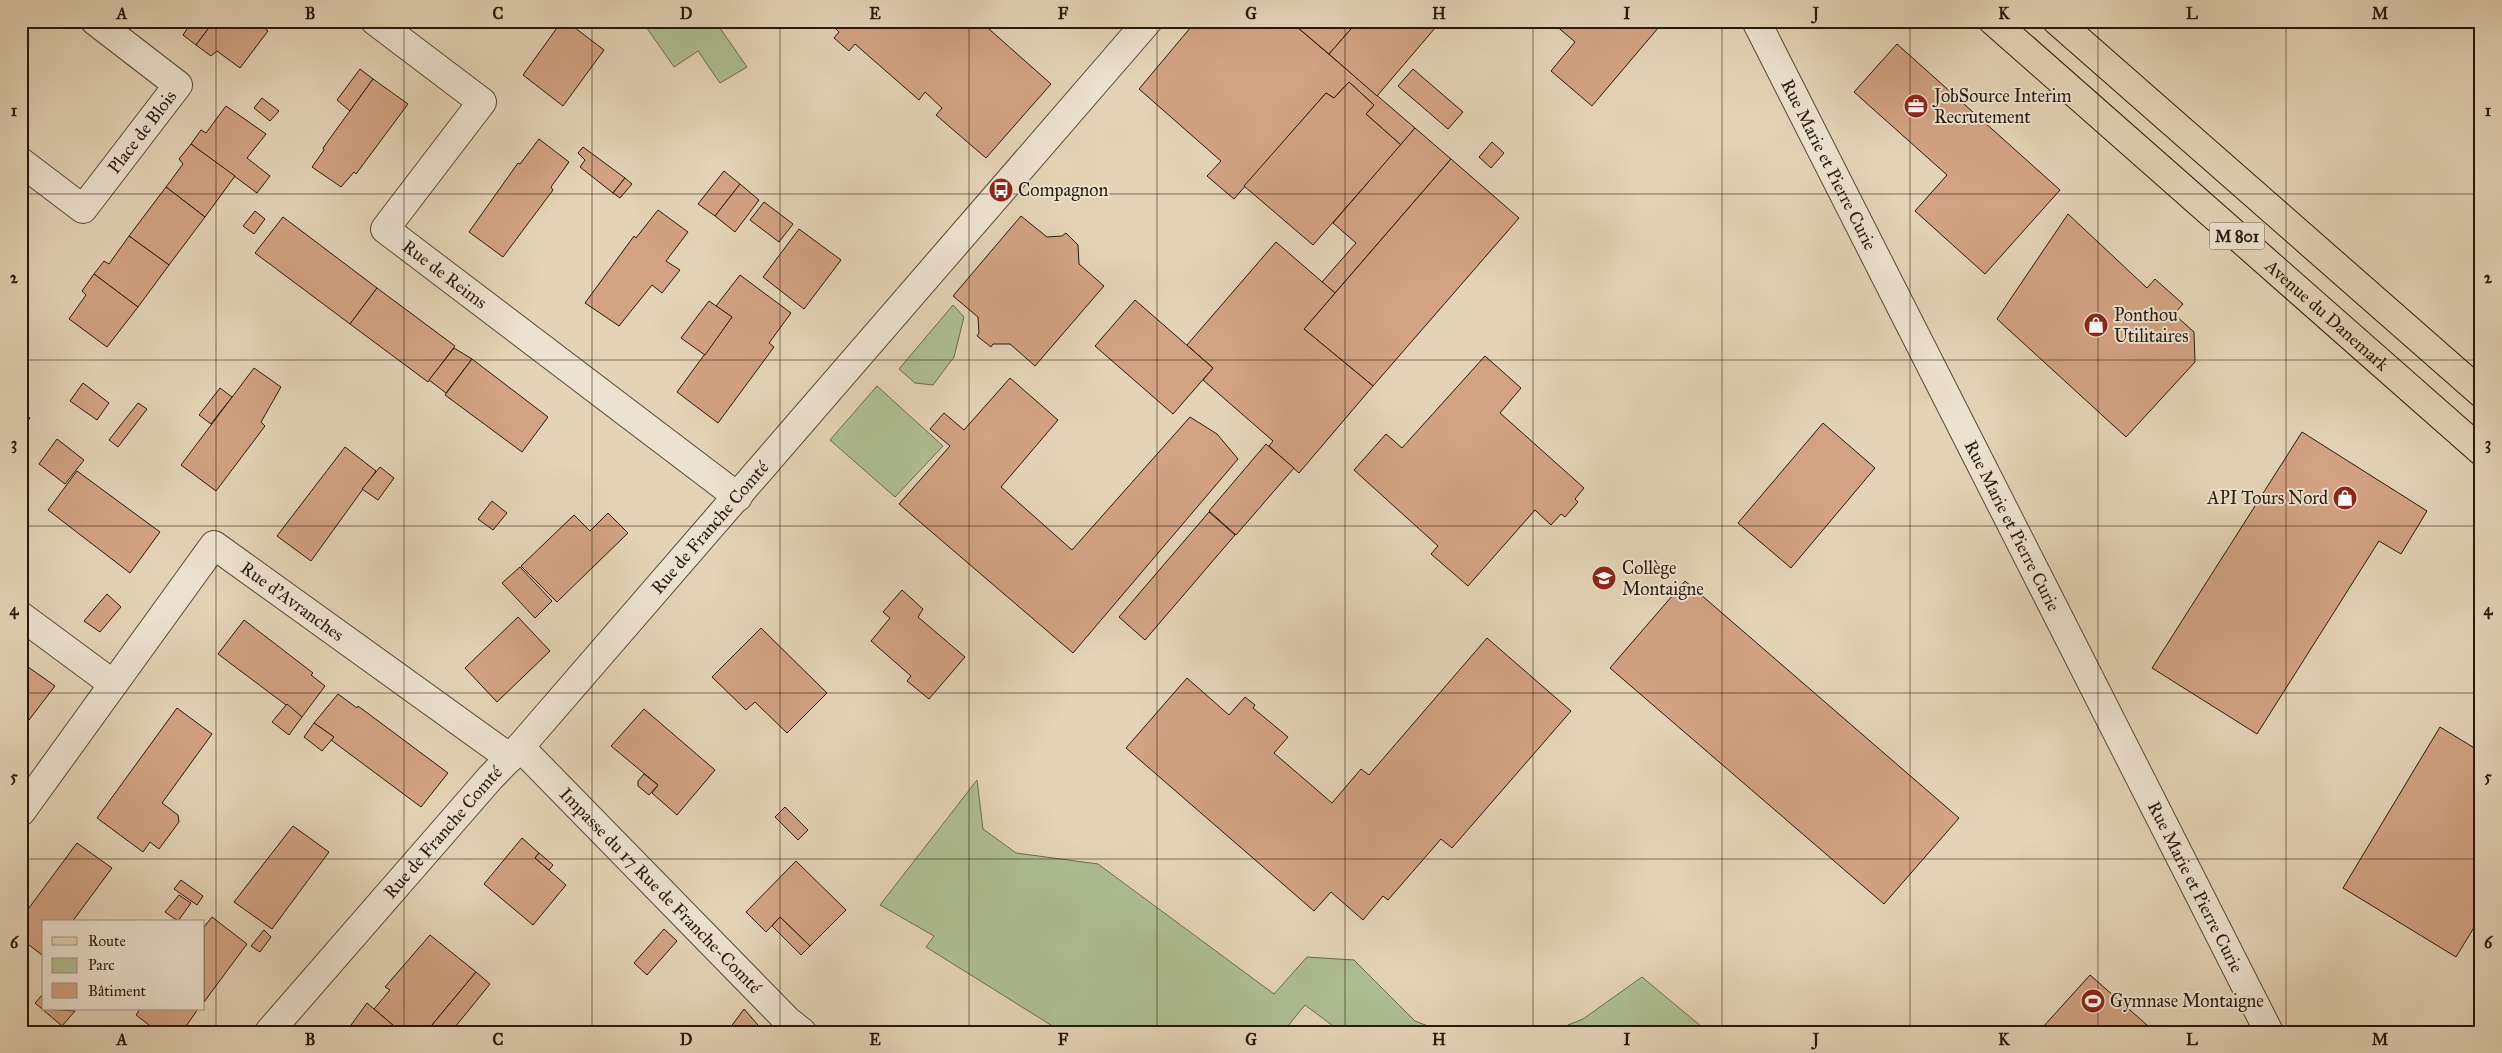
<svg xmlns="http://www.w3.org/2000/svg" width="2502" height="1053" viewBox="0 0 2502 1053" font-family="'IM FELL Great Primer',serif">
	<rect width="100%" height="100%" fill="#e4d3b6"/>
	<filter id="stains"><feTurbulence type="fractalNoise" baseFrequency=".004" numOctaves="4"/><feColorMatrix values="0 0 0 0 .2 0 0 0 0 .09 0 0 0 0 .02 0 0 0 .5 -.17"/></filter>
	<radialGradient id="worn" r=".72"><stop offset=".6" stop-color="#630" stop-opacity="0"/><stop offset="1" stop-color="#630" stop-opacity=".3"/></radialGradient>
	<g fill="#aebe93" stroke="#6c6b4e">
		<path d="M642,21H715L747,67L720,83L698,51L674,67Z"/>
		<path d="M953,305L964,317L954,357L933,385L915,383L899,369Z"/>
		<path d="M877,386L943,446L895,497L830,440Z"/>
		<path d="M977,780L983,829L1016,853L1098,864L1274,994L1307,957L1354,960L1415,1021L1443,1032H1341L1305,1005L1283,1032H1062L926,947L934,936L880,905Z"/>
		<path d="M1642,977L1708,1032H1551L1583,1019Z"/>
	</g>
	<g fill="#d2a282" stroke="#29180a">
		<path d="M177,21H214L196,45L183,35L187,29Z"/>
		<path d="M214,21H255L268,31L240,68L217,51L211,56L196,45Z"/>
		<path d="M562,21H566L604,50L563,106L523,75Z"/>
		<path d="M828,21H980L1051,84L986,158L936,115L942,108L925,92L919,100L855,44L849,51L834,38L839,32Z"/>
		<path d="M1196,21H1290L1415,128L1401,145L1366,114L1374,105L1349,82L1334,98L1326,93L1234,199L1207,176L1221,161L1139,89Z"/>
		<path d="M1290,21H1358L1329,54Z"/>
		<path d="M1358,21H1441L1377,96L1329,54Z"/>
		<path d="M1556,21H1664L1592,106L1551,71L1575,42L1554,24Z"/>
		<path d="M1897,44L2060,190L1985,274L1915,211L1947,175L1854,92Z"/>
		<path d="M360,69L373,79L350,111L337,100Z"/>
		<path d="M1413,69L1463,112L1448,129L1398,86Z"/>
		<path d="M373,79L408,104L356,174L354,172L341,187L312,167L324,150L323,148Z"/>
		<path d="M1349,82L1374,105L1366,114L1401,145L1313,245L1244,186L1326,93L1334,98Z"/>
		<path d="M262,98L279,111L270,121L254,108Z"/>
		<path d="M226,106L266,134L247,158L270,176L257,193L191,144L201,130L206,133Z"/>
		<path d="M1415,128L1451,159L1335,293L1322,282L1356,243L1333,223Z"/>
		<path d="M539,139L569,162L551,187L553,190L503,257L469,232L518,163L520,164Z"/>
		<path d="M1492,142L1504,153L1491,168L1479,157Z"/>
		<path d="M191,144L235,176L205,217L166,187L183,164L179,159Z"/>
		<path d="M583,147L625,178L613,193L580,167L585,160L578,153Z"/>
		<path d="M1451,159L1519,218L1373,386L1304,329Z"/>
		<path d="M724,171L740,184L715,216L698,204Z"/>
		<path d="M625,178L632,184L620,198L613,193Z"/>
		<path d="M740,184L759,200L735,232L715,216Z"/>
		<path d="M166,187L205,217L169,265L129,236Z"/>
		<path d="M764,202L793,224L779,242L750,220Z"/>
		<path d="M658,210L688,232L666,261L680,270L662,293L652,285L619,326L585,303L634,236L636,238Z"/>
		<path d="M255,211L265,219L254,234L243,226Z"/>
		<path d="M2068,214L2147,288L2155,279L2183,304L2174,314L2194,332L2195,362L2126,437L1997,319Z"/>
		<path d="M1021,216L1047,237L1062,236L1066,233L1078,245L1079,264L1104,286L1035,366L1010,344H993L991,347L977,336L979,333L978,317L953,296Z"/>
		<path d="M283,217L377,288L350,324L255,253Z"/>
		<path d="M799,229L841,260L804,309L763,277Z"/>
		<path d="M129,236L169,265L138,307L94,274L104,261L109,264Z"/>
		<path d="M1276,242L1335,293L1304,329L1373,386L1299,473L1269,446L1273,441L1203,380L1213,368L1187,345Z"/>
		<path d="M94,274L138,307L107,347L69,319L86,295L82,291Z"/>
		<path d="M740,275L791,313L769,343L774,347L718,423L677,392L732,317L716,306Z"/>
		<path d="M377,288L455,346L428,382L350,324Z"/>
		<path d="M1135,300L1213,368L1173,414L1095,346Z"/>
		<path d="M709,301L732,317L705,355L681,338Z"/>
		<path d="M454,348L472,359L446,393L429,380Z"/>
		<path d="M1485,356L1521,388L1500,413L1584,488L1575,499L1578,502L1565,517L1561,514L1551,525L1535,510L1468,586L1431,554L1438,546L1354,470L1386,434L1402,448Z"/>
		<path d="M472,359L548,417L522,452L445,395Z"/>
		<path d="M254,368L281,387L261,422L265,426L216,491L181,465Z"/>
		<path d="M1010,378L1058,420L1001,487L1072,550L1190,417L1217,434L1238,459L1073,653L899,504L950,446L930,429L944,413L964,430Z"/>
		<path d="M83,383L109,403L97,420L70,401Z"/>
		<path d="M220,388L232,397L211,424L199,415Z"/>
		<path d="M138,403L147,409L118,447L109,440Z"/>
		<path d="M21,411L30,418L21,429Z"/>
		<path d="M1823,423L1875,468L1791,568L1738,523Z"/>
		<path d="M2302,432L2427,511L2401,554L2379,541L2257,734L2152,668Z"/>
		<path d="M57,439L84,460L65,484L39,464Z"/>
		<path d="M1266,444L1294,468L1236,535L1209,511Z"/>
		<path d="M345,447L376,471L311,561L277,536Z"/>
		<path d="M380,467L394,478L378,500L362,489Z"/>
		<path d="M77,471L160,532L130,573L48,510Z"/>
		<path d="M492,501L507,513L493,530L478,519Z"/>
		<path d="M1209,512L1235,535L1145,640L1119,617Z"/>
		<path d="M608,513L628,533L557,602L521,566L574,515L590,531Z"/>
		<path d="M520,567L552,601L535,618L502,583Z"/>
		<path d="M1685,581L1959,818L1884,904L1610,668Z"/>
		<path d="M902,590L923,609L918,617L965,657L929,699L907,681L911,676L871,641L890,618L883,612Z"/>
		<path d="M107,594L121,607L100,632L84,621Z"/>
		<path d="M518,617L550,651L497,702L465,668Z"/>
		<path d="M244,620L313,673L311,675L325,686L302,717L218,654Z"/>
		<path d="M761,628L827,693L787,733L755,702L746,710L712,677Z"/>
		<path d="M1487,638L1571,711L1452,848L1441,839L1388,900L1383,896L1363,920L1331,892L1314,911L1126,748L1187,678L1229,715L1245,697L1255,705L1253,708L1288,737L1274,753L1332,803L1361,769L1369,775Z"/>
		<path d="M21,662L55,686L29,720L21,714Z"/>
		<path d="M338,694L357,708L358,706L448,773L421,807L331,740L334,737L314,723Z"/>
		<path d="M287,704L302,717L289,735L272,722Z"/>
		<path d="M177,708L212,734L162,803L178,815L179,822L159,849L150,842L143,852L97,818Z"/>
		<path d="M644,709L715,770L677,815L652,793L658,785L611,746Z"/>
		<path d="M314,723L334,737L322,751L304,737Z"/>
		<path d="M2440,727L2481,752V916L2456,957L2343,888Z"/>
		<path d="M644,774L658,785L649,795L638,786V781Z"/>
		<path d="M785,807L808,830L798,840L775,817Z"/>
		<path d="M293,826L329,852L272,929L234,902Z"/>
		<path d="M522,838L539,853L535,858L566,885L533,925L484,884Z"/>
		<path d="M77,843L112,868L72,922H44V952L42,955L21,939V923L25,918L23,916Z"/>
		<path d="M539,853L553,865L549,870L535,858Z"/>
		<path d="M796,861L846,910L810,946L780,917L766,932L746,912Z"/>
		<path d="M181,880L203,896L197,905L174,889Z"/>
		<path d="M179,895L191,903L178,921L165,912Z"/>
		<path d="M212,917L247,944L204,1002V927Z"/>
		<path d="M780,917L810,946L801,955L772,926Z"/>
		<path d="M664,929L677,941L647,975L634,963Z"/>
		<path d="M264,930L271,937L260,952L251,946Z"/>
		<path d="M430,935L476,972L432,1025L439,1032H401L374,1009L390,990L385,987Z"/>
		<path d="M476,972L490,984L451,1032H439L432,1025Z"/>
		<path d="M2090,975L2155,1032H2048L2043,1027Z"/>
		<path d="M44,993V1009L75,1011L62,1026L35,1003Z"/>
		<path d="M367,1003L374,1009L401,1032H346Z"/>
		<path d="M140,1009H198L182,1032H158L136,1015Z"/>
		<path d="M744,1009L764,1032H727Z"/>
	</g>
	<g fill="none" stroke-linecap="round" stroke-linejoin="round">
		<defs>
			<g id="street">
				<path id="s1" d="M375,21L482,102L385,229L738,497"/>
				<path id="s2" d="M1756,21L2269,1032"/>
				<path id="s3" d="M21,162L83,209L178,85L95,21"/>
				<path d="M21,616L113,684"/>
				<path id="s4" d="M520,747L788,1021L802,1032"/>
				<path id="s5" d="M21,812L214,545L510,758"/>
				<path id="s6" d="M269,1032L490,778L520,747L1148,21"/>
			</g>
			<g id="primary">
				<path id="s7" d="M1993,21L2481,451"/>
				<path d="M2057,21L2481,393"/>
			</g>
		</defs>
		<use href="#street" stroke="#584735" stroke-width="30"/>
		<use href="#primary" stroke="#29180a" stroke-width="30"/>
		<use href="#street" stroke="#ede2d0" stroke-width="28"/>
		<use href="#primary" stroke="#e4d3b6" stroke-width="28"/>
	</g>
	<path fill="none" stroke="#29180a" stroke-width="1" stroke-opacity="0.55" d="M216,21V1032M404,21V1032M592,21V1032M780,21V1032M969,21V1032M1157,21V1032M1345,21V1032M1533,21V1032M1722,21V1032M1910,21V1032M2098,21V1032M2286,21V1032M21,194H2481M21,360H2481M21,526H2481M21,693H2481M21,859H2481"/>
	<defs>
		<symbol id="office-disc" viewBox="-11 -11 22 22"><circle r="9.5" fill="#8f2418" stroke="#ede2d0"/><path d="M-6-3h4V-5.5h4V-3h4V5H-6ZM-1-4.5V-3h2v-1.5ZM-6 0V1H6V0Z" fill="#fff"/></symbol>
		<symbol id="bus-disc" viewBox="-11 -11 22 22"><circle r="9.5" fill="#8f2418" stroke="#ede2d0"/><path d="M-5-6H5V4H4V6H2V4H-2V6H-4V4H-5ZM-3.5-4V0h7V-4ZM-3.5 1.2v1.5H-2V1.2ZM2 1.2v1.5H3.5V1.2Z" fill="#fff"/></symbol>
		<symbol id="shop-disc" viewBox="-11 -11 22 22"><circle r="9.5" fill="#8f2418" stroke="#ede2d0"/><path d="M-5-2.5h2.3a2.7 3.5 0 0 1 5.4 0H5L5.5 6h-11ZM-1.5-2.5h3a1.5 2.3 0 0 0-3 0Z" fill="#fff"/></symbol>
		<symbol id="school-disc" viewBox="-11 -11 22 22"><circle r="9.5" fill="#8f2418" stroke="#ede2d0"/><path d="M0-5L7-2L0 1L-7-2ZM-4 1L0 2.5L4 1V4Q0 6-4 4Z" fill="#fff"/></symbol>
		<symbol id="stadium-disc" viewBox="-11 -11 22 22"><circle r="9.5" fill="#8f2418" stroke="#ede2d0"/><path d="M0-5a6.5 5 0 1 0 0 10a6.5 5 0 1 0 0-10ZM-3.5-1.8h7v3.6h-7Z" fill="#fff"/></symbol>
	</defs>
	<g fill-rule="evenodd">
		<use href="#office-disc" x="1902" y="92" width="28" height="28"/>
		<use href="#bus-disc" x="987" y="176" width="28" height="28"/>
		<use href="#shop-disc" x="2082" y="311" width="28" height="28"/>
		<use href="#shop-disc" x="2331" y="484" width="28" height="28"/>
		<use href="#school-disc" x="1590" y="564" width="28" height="28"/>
		<use href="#stadium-disc" x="2079" y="987" width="28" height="28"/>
	</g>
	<g text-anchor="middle" stroke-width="4" stroke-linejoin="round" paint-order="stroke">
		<rect fill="#ede2d0" stroke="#645545" stroke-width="1" x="2209.5" y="222.5" width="55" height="27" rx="4"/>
		<g font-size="16" font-weight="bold" fill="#29180a">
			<text x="2237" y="242">M 801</text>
		</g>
		<g font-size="18" fill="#29180a" stroke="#ede2d0" text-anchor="start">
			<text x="1934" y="102">JobSource Interim<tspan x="1934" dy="21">Recrutement</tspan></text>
			<text x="1018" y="196">Compagnon</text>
			<text x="2114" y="321">Ponthou<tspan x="2114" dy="21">Utilitaires</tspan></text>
			<text x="2328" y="504" text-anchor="end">API Tours Nord</text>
			<text x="1622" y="574">Collège<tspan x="1622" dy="21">Montaigne</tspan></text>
			<text x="2110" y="1007">Gymnase Montaigne</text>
		</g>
		<g font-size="18" fill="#29180a" stroke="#ede2d0">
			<text dy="6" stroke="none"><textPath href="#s3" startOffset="175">Place de Blois</textPath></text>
			<text dy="6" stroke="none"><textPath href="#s2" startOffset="161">Rue Marie et Pierre Curie</textPath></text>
			<text dy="6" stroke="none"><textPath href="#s1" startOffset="369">Rue de Reims</textPath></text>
			<text dy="6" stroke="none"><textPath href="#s7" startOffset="445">Avenue du Danemark</textPath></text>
			<text dy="6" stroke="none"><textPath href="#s2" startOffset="566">Rue Marie et Pierre Curie</textPath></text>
			<text dy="6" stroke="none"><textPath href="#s6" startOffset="670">Rue de Franche Comté</textPath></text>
			<text dy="6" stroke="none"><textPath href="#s5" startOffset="426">Rue d'Avranches</textPath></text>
			<text dy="6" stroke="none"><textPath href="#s6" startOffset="265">Rue de Franche Comté</textPath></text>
			<text dy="6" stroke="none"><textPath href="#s2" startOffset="971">Rue Marie et Pierre Curie</textPath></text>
			<text dy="6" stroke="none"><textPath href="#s4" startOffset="201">Impasse du 17 Rue de Franche-Comté</textPath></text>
		</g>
	</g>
	<rect width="2502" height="1053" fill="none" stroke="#e4d3b6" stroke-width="55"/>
	<rect x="42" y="920" width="162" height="90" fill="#ede2d0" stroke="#9f9181"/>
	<rect x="52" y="937" width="25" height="8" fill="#e4d3b6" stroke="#9f9181"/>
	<text x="88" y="946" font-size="15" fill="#29180a">Route</text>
	<rect x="52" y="958" width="25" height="15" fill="#aebe93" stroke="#9f9181"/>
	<text x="88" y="970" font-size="15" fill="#29180a">Parc</text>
	<rect x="52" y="983" width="25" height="15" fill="#d2a282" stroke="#9f9181"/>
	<text x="88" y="996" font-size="15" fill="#29180a">Bâtiment</text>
	<rect x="28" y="28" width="2446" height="998" fill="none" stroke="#29180a" stroke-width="2"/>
	<g font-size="16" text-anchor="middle" font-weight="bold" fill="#29180a">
		<text x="122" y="19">A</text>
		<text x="310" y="19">B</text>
		<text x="498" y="19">C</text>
		<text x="686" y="19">D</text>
		<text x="875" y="19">E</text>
		<text x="1063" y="19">F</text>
		<text x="1251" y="19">G</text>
		<text x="1439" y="19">H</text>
		<text x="1627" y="19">I</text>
		<text x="1816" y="19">J</text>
		<text x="2004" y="19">K</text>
		<text x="2192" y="19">L</text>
		<text x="2380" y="19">M</text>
		<text x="14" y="116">1</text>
		<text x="2488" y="116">1</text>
		<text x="14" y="283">2</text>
		<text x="2488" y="283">2</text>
		<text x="14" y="449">3</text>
		<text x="2488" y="449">3</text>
		<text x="14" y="615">4</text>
		<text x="2488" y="615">4</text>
		<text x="14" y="782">5</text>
		<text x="2488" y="782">5</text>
		<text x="14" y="948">6</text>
		<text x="2488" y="948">6</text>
		<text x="122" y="1045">A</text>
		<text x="310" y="1045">B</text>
		<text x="498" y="1045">C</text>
		<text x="686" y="1045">D</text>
		<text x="875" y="1045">E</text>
		<text x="1063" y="1045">F</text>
		<text x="1251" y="1045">G</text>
		<text x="1439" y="1045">H</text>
		<text x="1627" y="1045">I</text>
		<text x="1816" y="1045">J</text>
		<text x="2004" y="1045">K</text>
		<text x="2192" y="1045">L</text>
		<text x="2380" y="1045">M</text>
	</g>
	<rect width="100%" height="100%" filter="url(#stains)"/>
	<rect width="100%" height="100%" fill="url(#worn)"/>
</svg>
